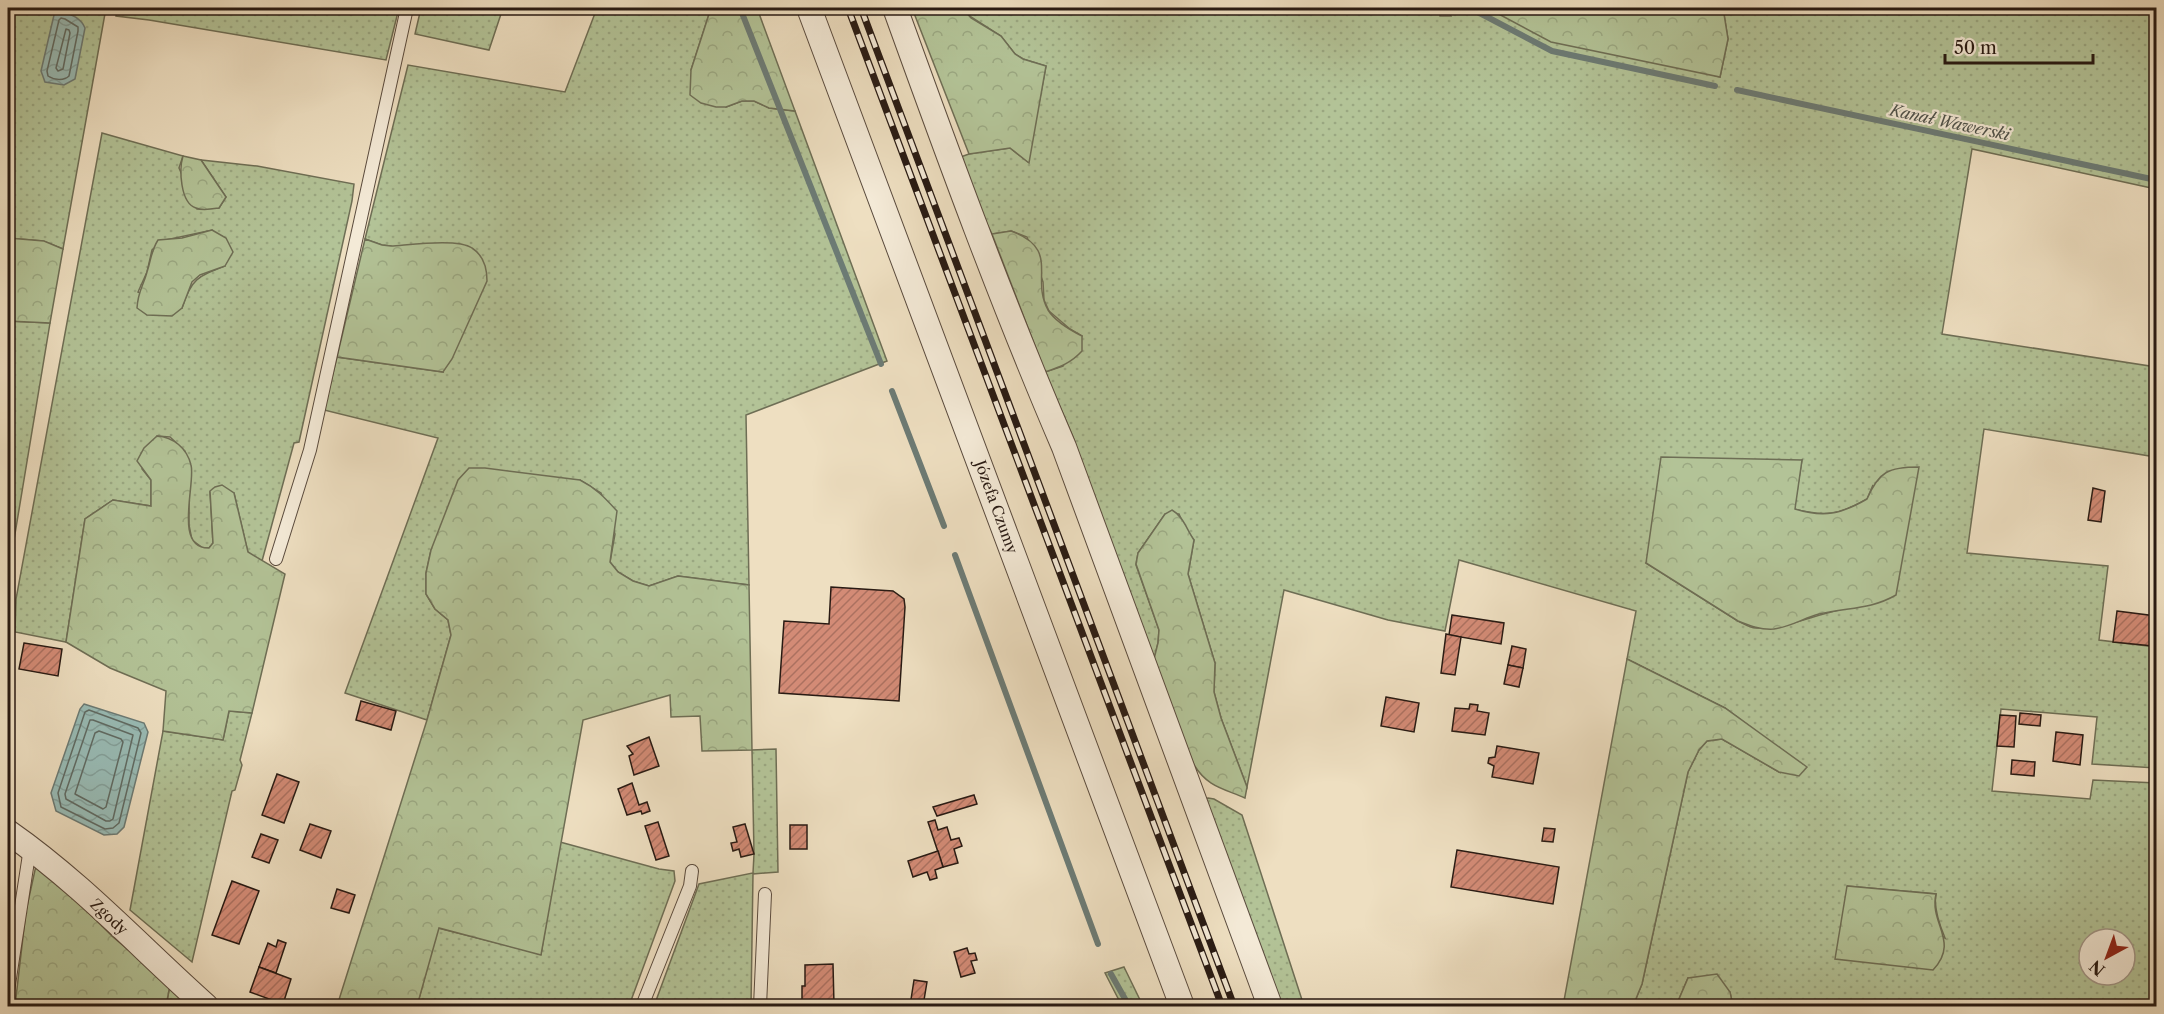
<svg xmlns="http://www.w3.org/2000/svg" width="2164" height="1014" viewBox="0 0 2164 1014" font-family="'Libre Caslon Text',serif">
	<defs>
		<pattern id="grass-dots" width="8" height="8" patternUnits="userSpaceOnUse" patternTransform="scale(1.5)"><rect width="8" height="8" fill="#b3c397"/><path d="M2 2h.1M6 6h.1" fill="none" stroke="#9aa781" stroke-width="1.8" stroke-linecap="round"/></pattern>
		<pattern id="forest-crowns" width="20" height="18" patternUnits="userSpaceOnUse" patternTransform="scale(1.5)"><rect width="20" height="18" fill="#b3c397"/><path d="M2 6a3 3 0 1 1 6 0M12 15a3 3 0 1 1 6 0" fill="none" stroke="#9aa781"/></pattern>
		<pattern id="water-waves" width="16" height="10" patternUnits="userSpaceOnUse" patternTransform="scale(1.5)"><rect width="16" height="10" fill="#99bcb6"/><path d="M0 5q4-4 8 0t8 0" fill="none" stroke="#84a19c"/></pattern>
		<pattern id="building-hatch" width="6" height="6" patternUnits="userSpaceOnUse" patternTransform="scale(1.5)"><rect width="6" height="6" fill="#d38b76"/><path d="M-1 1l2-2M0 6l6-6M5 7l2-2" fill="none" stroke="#ab7160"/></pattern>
	</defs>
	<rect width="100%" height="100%" fill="#eedfc1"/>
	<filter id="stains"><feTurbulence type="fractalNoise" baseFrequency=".00333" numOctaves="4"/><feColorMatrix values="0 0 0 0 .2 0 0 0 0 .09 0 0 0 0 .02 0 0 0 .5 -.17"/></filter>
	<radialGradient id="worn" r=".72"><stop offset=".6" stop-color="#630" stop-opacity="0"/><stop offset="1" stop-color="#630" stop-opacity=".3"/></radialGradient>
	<g fill="url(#grass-dots)" stroke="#6e6e55" stroke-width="1.5" fill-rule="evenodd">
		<path d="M8,8H106L63,249L43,241L8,238Z"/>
		<path d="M117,8H399L386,60L149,20L116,16Z"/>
		<path d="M421,8H503L489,50L415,34Z"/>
		<path d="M597,8H711L691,70L726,107L742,101H754L769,108L795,111L887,361L746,415L749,585L678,576L649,586L633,581L618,572L610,562L615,534L601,493L580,480L431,550L426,573V594L435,609L448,620L451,635L427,720L345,693L438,438L324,410L337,357L443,372L391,246L382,245L365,239L408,65L565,92Z"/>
		<path d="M962,8H1440V16H1451L1448,8H1493V11L1720,77L1728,39L1723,8H2156V142L2152,167L2156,169V189L1972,149L1942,334L2156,367V457L1984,429L1967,553L2108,566L2099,640L2156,647V768L2092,764L2097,717L2001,709L1992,791L2090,799L2093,780L2156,783V1006H1733L1730,992L1688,978L1676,1006H1633L1642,984L1688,772L1699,750L1707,741L1722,739L1779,772L1756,731L1725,708L1627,659L1636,611L1459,560L1445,631L1388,620L1284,590L1247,787L1221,718L1214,692L1215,663L1188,574L1194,540L1185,528L1179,514H1165L1138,553L1136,565L1159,630L1158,643L1153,663L1073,437L1045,372L1063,366L1082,336L1070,329L1049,311L1044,300L1043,282L1027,237L1011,231L992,234L955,159L969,154L1010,148L1028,162L1046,66L1023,59L1015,54L1001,36L971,17ZM1802,460L1794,509C1825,517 1840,515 1867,499L1873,485L1839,610C1811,616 1784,629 1756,628C1750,628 1744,624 1738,621L1646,563ZM1847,886L1936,894C1933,908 1940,926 1945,938ZM2089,939H2125V975H2089Z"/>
		<path d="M102,133L183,156L179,168L197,209L219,208L226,197L201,160L257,166L354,184L352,201L299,442L294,443L262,561L248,553L234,493L210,492L213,543L209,548H203L192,540L189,525V493L185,451L170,437L157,436L142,469L151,480V506L113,500L85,519L66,642L15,632L16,599ZM212,230L225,266C198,276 191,279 182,308L138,292L147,272L152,250L166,240Z"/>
		<path d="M8,321L50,323L8,576Z"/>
		<path d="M229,711L252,713L240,760L242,765L235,790L232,791L192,962L130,910L163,731L223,740Z"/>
		<path d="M776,749L778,872L753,874L751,1006H654L699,884L753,873L754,854L752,750Z"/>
		<path d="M1208,798L1214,799L1242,815L1304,1006H1279L1200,800Z"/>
		<path d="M560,842L659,869L674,871L675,881L629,1006H417L438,928L541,954Z"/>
		<path d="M1124,967L1143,1006H1122L1105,973Z"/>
		<path d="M170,985L193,1006H166Z"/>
	</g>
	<g fill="url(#forest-crowns)" stroke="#6e6e55" stroke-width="1.5">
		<path d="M711,8H757L795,111L769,108L754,101H742L726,107H716L701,103L690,95L691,70Z"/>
		<path d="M912,8H962L971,18L1001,36L1015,54L1023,59L1046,66L1029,163L1010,148L969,154Z"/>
		<path d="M1493,8H1723L1728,39L1720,77L1551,42L1493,11Z"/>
		<path d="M183,156L201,160L226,197L219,208C212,209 202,211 196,208C180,203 179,169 183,156Z"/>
		<path d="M212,230L226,238L233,252L225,266L200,275L192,282L182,308L172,316L147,315L137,308C138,291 143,287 147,272C151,260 151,251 158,240L182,238Z"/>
		<path d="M1011,231C1061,249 1030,278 1048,310C1055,321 1070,330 1082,336V351C1071,363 1060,367 1045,372L992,234Z"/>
		<path d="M8,238L44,241L63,249L50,323L8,321Z"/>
		<path d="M365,239L382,245L391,246C409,245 458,238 472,248C483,255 487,268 487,281L452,359L443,372L337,357Z"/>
		<path d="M157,436C173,437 187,448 191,465C196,483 173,549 209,548L213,543L210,491L215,487L222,485L234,493L248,552L285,574L252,713L229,711L223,740L163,731L166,691L110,668L66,642L85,519L113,500L151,506V480L137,461L144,448Z"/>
		<path d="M1661,457L1802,460L1795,509C1824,518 1841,514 1867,499C1879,471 1889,467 1919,467L1896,595C1870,610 1847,607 1819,614C1804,618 1790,627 1774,629C1761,630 1750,626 1738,621L1646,563Z"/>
		<path d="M469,468H485L580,480C596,488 605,498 617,511L610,562L618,572L633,581L649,586L678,576L749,585L752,750L702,751L700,716L671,717L670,695L583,720L541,955L439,928L417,1006H337L427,720L451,635L448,620L435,609L426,594V573L431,550L458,480Z"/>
		<path d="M1172,510C1183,516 1187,530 1194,540L1188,574L1215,663L1214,692L1221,718L1247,787L1245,798C1222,788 1208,787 1194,765L1153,663L1158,643L1159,630L1136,564L1138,553L1165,514Z"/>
		<path d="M1627,659L1725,708L1807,767L1799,776L1779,772L1722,739L1707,741L1699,750L1688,772L1642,984L1633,1006H1563Z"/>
		<path d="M37,861L113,937L170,985L166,1006H15L26,911Z"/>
		<path d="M1847,886L1936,894C1929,924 1960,941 1933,970L1835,959Z"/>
		<path d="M1717,974L1730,992L1733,1006H1676L1688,978Z"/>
	</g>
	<g fill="url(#water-waves)" stroke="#6c7b75" stroke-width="1.5">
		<path d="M58,11C69,13 81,18 85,28L75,79L64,85L45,82L41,71L54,15Z"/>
		<path d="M84,704L144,723L148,732L124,827L117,834L104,835L56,811L51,793L80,709Z"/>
	</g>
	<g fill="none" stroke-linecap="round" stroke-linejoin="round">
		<g stroke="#606b64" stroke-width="1.5">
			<path d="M61,18L65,19L78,27V31L69,76C64,81 54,80 48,76L47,71L59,20Z"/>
			<path d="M66,29L69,30L70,33L63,69L58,71L56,68Z"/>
			<path d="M89,710L138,728L141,733L119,823L113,828L105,829L61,807L58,793L85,712Z"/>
			<path d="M90,720H93L133,735L113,819L110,821H106L66,799L65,794Z"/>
			<path d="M99,731L121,739L123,742L106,807L103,809L75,794L95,733Z"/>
		</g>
		<g stroke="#6c7b75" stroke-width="6">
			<path d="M740,8L881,364"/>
			<path d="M1470,8L1552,51L1715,86"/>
			<path d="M1737,90L2156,180"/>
			<path d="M892,391L944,526"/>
			<path d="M955,555L1098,944"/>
			<path d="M1111,974L1129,1006"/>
		</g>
	</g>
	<g fill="url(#building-hatch)" stroke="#281a13" stroke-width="1.5">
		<path d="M2093,488L2105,491L2101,522L2088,520Z"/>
		<path d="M831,587L893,591L904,599L905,607L899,701L779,693L784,621L829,624Z"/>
		<path d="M2117,611L2156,616L2153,646L2113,642Z"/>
		<path d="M1452,615L1504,623L1501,644L1449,635Z"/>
		<path d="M1446,634L1461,637L1455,675L1441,673Z"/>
		<path d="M24,643L62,649L58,676L19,669Z"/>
		<path d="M1512,646L1526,649L1523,668L1508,665Z"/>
		<path d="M1508,665L1523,668L1519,687L1504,684Z"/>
		<path d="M1386,697L1419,703L1414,732L1381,726Z"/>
		<path d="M361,701L396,711L391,730L356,720Z"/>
		<path d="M1470,704L1478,705L1477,711L1489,713L1485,735L1452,731L1455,708L1469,709Z"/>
		<path d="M2020,713L2041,715L2040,726L2019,724Z"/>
		<path d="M2000,715L2016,716L2014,747L1997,746Z"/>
		<path d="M2056,732L2083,735L2080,765L2053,761Z"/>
		<path d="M649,737L659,766L634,775L629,756L633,754L627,746Z"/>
		<path d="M1497,746L1539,753L1533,784L1492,777L1494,766L1488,763L1489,758L1495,757Z"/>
		<path d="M2012,760L2035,762L2034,776L2011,774Z"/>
		<path d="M277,774L299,782L284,823L262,815Z"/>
		<path d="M632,783L639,805L647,802L650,811L642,814L641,811L627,815L618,789Z"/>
		<path d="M974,795L977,804L937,816L933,807Z"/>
		<path d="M935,820L938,830L947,827L951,840L959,838L962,846L954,849L958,863L943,867L928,822Z"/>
		<path d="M658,822L669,856L656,860L645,826Z"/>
		<path d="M310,824L331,831L321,858L300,850Z"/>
		<path d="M745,824L754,854L741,857L739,849L733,851L731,843L737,842L733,827Z"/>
		<rect x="790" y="825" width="17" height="24"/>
		<path d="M1544,828L1555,829L1553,842L1542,841Z"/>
		<path d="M261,834L278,840L269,863L252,857Z"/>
		<path d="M1457,850L1559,867L1553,904L1451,887Z"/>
		<path d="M938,851L943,867L935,870L937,878L930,880L927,872L913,877L908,861Z"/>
		<path d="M232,881L259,891L239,944L212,935Z"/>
		<path d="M337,889L355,895L349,913L331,908Z"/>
		<path d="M278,940L286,943L276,973L259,967L268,943L276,947Z"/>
		<path d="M967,948L969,954L975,953L977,960L971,961L975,973L961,977L954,952Z"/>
		<path d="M833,964L834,1005H802V986H805V965Z"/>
		<path d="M259,967L291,979L283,1004L250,992Z"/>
		<path d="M914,980L927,982L923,1006H910Z"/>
	</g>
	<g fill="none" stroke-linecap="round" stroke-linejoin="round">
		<defs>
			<g id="service">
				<path d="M276,559L310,450L407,8"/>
				<path d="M8,991L30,848"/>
				<path d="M642,1006L690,886L692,871"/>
				<path d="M760,1006L765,894"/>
			</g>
			<g id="minor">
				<path d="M809,8L1182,1006"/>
				<path d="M895,8C948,155 1002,303 1064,447L1270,1006"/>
				<path d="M8,832C80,882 141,948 206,1006"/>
			</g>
		</defs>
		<use href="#service" stroke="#5a4b3e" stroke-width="14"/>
		<use href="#minor" stroke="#5a4b3e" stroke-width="26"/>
		<use href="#service" stroke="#f4ead7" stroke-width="12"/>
		<use href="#minor" stroke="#f4ead7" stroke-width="24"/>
		<defs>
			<g id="rail">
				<path d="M848,8L1222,1006"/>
				<path d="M861,8L1234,1006"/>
			</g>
		</defs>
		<use href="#rail" stroke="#281a13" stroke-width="7"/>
		<use href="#rail" stroke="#f4ead7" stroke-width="4.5" stroke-dasharray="14" stroke-linecap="butt"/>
	</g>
	<g text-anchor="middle" stroke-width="4.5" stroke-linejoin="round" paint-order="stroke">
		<g font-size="15" fill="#281a13" stroke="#f4ead7">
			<text transform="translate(996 507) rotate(70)" y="5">Józefa Czumy</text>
			<text transform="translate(109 917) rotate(43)" y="5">Zgody</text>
		</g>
		<g font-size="16" font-style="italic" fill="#50534c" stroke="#f4ead7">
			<text transform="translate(1950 122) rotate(12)" y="6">Kanał Wawerski</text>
		</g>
	</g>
	<rect width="2164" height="1014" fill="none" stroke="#eedfc1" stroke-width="30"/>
	<rect x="9" y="9" width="2146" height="996" fill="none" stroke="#281a13" stroke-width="3"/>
	<rect x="15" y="15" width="2134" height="984" fill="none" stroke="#281a13" stroke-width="1.5"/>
	<g transform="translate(2107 957) rotate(221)"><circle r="28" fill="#f4ead7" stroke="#a29789" stroke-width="1.5"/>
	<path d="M0-4.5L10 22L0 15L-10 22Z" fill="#8f2418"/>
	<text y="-9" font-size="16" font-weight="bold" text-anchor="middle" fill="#281a13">N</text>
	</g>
	<path d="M1945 54v9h148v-9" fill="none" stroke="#281a13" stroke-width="3"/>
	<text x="1954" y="54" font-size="18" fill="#281a13" stroke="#f4ead7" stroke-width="4.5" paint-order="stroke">50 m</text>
	<rect width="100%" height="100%" filter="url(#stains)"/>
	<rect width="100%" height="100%" fill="url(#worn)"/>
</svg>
